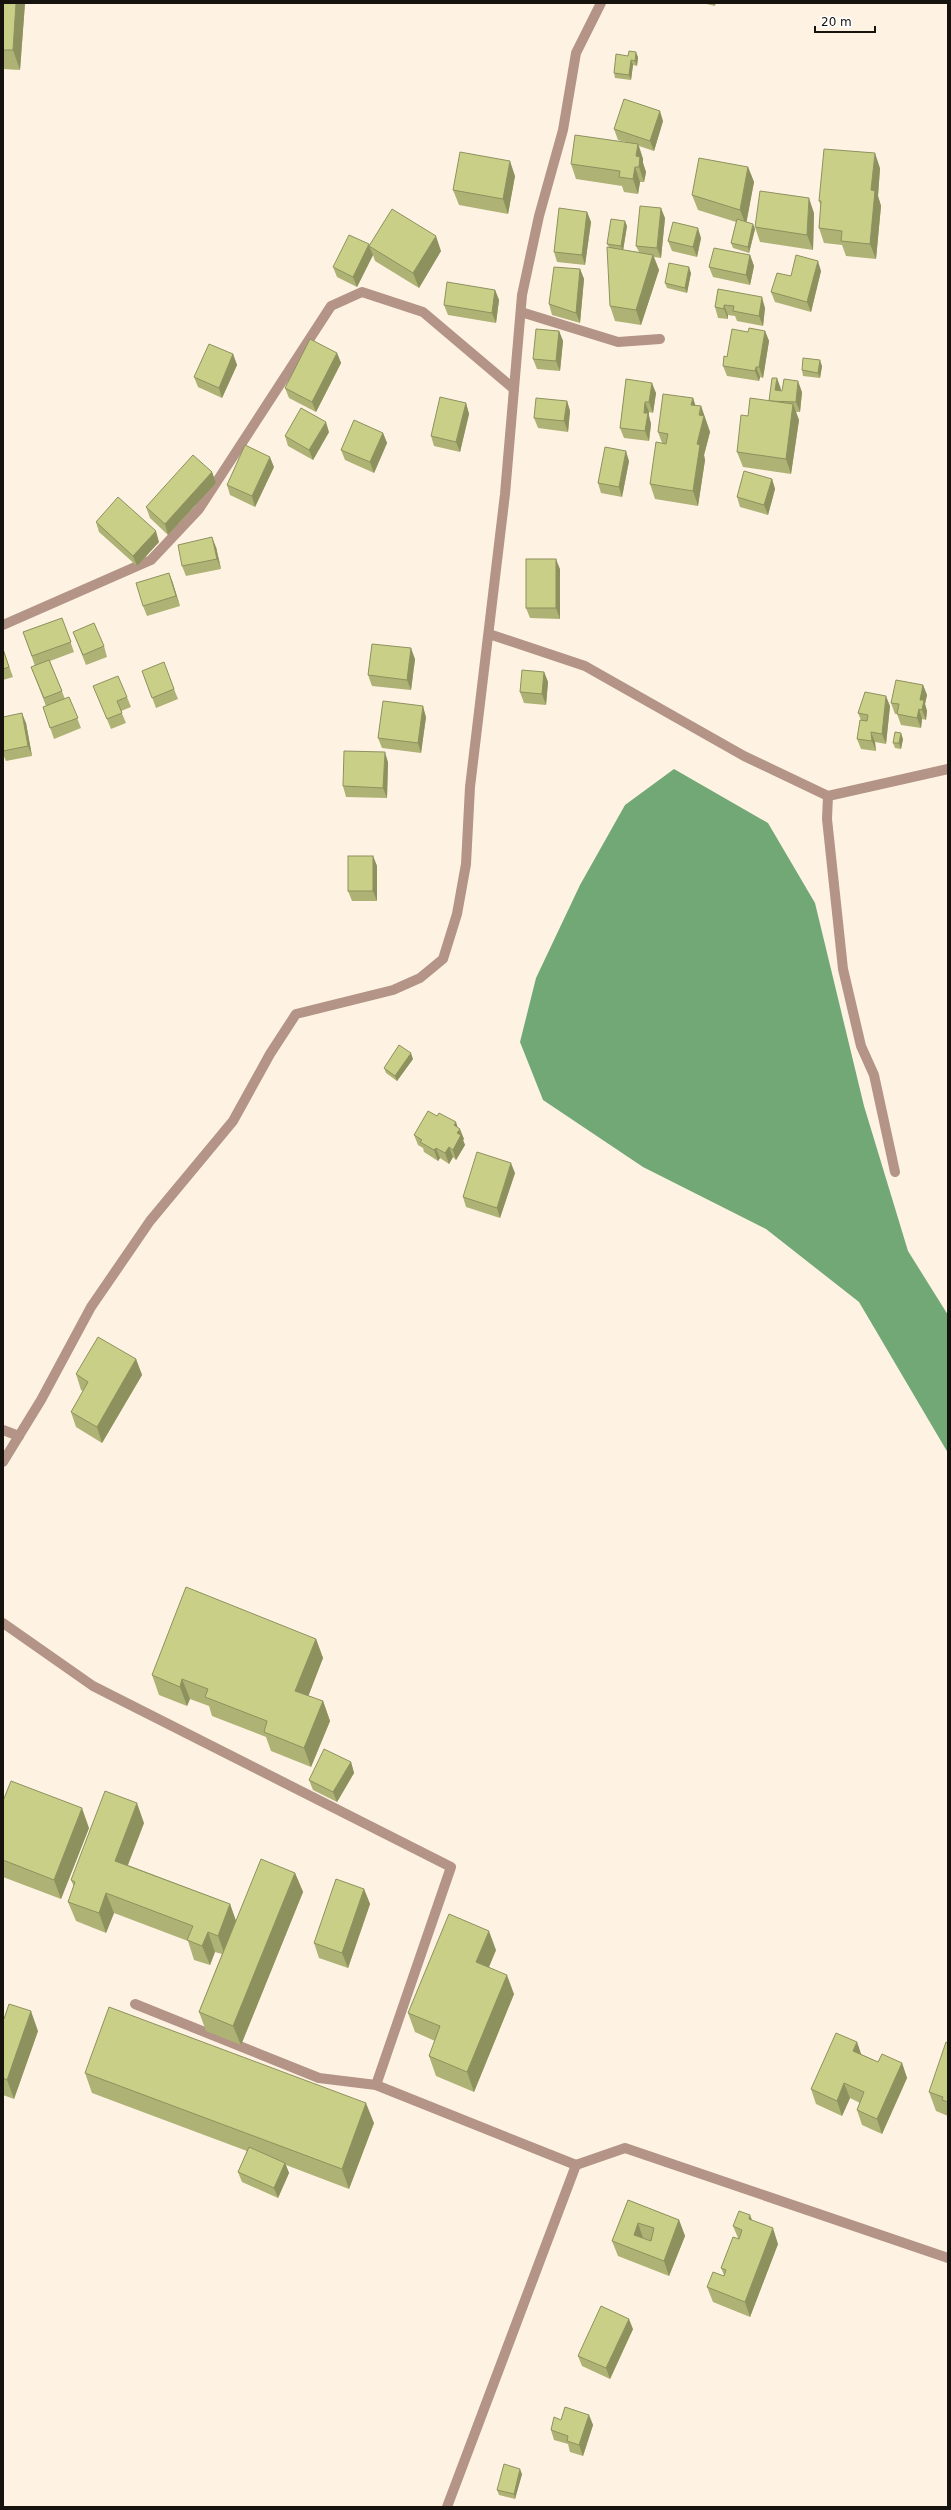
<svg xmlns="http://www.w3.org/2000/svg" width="951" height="2510" viewBox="0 0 951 2510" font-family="'DejaVu Sans',sans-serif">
	<rect width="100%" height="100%" fill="#fef3e3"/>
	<path fill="#71a876" d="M674,769L768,823L815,903L864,1106L908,1251L948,1315V1453L859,1302L766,1229L643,1167L543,1100L520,1042L536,978L580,885L625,805Z"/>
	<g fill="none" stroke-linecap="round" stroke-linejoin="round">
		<g stroke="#b39487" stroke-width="10">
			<path d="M521,312L618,342L660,339"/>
			<path d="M3,625L151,560L199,509L331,306L362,292L423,312L514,389"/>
			<path d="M489,634L585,666L744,756L828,796L948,769"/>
			<path d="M828,796L827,819L843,969L861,1046L874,1075L895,1172"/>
			<path d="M3,1430L19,1436"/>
			<path d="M3,1462L41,1400L91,1307L150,1221L233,1121L270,1054L296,1014L393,990L420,978L443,959L457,914L466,864L470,787L505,494L522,295L539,216L563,130L576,53L601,3"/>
			<path d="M3,1623L93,1686L451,1867L376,2085L576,2165L447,2507"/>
			<path d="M135,2004L319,2078L376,2085"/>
			<path d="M576,2165L625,2148L948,2258"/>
		</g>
	</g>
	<g fill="#aeb274">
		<path d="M3,3H25L20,70L3,69Z"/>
		<path d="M702,3H716L715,6Z"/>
		<path d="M628,56L638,57L637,66L633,65L631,80L615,78L614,73Z"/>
		<path d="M663,121L654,151L639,146L643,159V163L646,172L644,182H640L638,194L624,192L622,186L576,179L571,164L626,142L618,140L614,129Z"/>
		<path d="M748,167L754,182L746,222L755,229L749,253L733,248L731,243L736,222L698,210L692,195Z"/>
		<path d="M880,168L878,196L881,206L876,259L846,256L842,245L824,243L819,228L821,207L819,201Z"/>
		<path d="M515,176L508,214L459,205L453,190Z"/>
		<path d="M587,212L591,222L585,265L557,262L554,252Z"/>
		<path d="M814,213L813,250L760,242L755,227Z"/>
		<path d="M665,218L661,258L654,257L659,270L641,325L615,321L610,306L609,247L607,244L627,226L623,250L639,252L636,246Z"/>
		<path d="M701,238L697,257L672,251L668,241Z"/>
		<path d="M370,246L441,251L419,288L375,261L373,255L357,287L337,277L333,267Z"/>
		<path d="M750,255L754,266L750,285L713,277L709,267Z"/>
		<path d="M580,269L584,279L580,323L552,315L549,304Z"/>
		<path d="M821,271L811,312L775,302L771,292L791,276Z"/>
		<path d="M691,273L687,293L667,288L665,283Z"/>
		<path d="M718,289L765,308L763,326L737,321L735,316L728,315V319L718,318L715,307Z"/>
		<path d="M495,290L499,300L496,323L448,315L444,305Z"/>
		<path d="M559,331L563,341L560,371L537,369L533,359Z"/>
		<path d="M765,331L769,341L763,378L760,377L759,381L727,376L723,366L727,357L748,332Z"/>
		<path d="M337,353L341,363L316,412L289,398L285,388Z"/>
		<path d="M233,354L237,365L222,398L198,387L194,377Z"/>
		<path d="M822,366L820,378L803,376L802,370Z"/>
		<path d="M626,379L656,393L653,413L649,412V416L651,424L649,441L624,438L620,428Z"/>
		<path d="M781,389L780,391L802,392L800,412H796L799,420L791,474L743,467L737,452L748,416L770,401Z"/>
		<path d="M693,398L695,405L701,406L710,432L704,455L705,460L698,506L655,499L650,484L662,443L658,432Z"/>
		<path d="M567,401L570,411L568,432L538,428L534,418Z"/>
		<path d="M466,403L469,414L460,452L434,446L431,436Z"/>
		<path d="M329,432L313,460L288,446L285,436Z"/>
		<path d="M383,433L387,443L374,473L345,460L341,450Z"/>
		<path d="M629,461L622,497L601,493L598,483Z"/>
		<path d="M274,467L255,507L230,495L227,485Z"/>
		<path d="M212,472L216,483L168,535L150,518L146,507Z"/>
		<path d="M772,479L775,489L768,515L740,507L737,497Z"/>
		<path d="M96,522L159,542L137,566L99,532Z"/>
		<path d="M216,547L221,569L186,576L182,566Z"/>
		<path d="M560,569V619L530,618L526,608Z"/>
		<path d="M169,573L180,606L147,616L143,606Z"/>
		<path d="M62,618L74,652L50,661L65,699L69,697L81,728L54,739L43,707L46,706L31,667L35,666L23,632Z"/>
		<path d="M73,632L104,646L107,657L86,665Z"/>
		<path d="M3,649L13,677L3,680Z"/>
		<path d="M415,659L411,690L372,686L368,675Z"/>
		<path d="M142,671L174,689L178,699L156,708Z"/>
		<path d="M544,672L548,682L546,705L524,703L520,692Z"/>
		<path d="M923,685L927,695L925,704L927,711L926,720L922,719L921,728L901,725L897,714H895L891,703Z"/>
		<path d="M93,686L127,697L131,707L121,711L126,723L111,729Z"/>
		<path d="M890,706L886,744L875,742L876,751L861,749L857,739L861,720L858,713Z"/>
		<path d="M3,717L26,723L32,756L6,761L3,754Z"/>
		<path d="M426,717L421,753L382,748L378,738Z"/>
		<path d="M903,739L901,749L895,748L893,743Z"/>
		<path d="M388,762L387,798L346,797L343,786Z"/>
		<path d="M373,856L377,866V901H352L348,891Z"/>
		<path d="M413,1059L397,1081L386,1073L384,1068Z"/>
		<path d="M458,1128L464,1139L463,1140L465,1145L456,1160L453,1157L449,1164L440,1158L438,1161L424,1152L423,1148L418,1145L414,1135Z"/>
		<path d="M515,1173L500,1218L466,1207L463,1197Z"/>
		<path d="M136,1359L142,1375L102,1443L76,1427L71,1412L83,1391L81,1390L76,1374Z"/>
		<path d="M316,1639L323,1658L308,1696L323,1701L330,1721L311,1767L271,1751L266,1737L212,1716L209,1706L190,1699L187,1706L159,1695L152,1675Z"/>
		<path d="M351,1762L354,1773L337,1802L313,1790L309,1780Z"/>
		<path d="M3,1801L89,1828L61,1899L3,1877Z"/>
		<path d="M144,1823L128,1865L230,1904L236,1921L295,1873L303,1892L241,2045L206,2031L199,2012L222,1954L215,1952L210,1965L194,1960L188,1941L114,1913L106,1933L76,1921L68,1902L74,1887L71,1880Z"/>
		<path d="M364,1889L370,1904L348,1968L319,1958L314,1943Z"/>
		<path d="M496,1950L489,1967L514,1994L474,2092L436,2076L429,2056L435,2041L415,2032L408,2013Z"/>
		<path d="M3,2019L38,2031L14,2099L3,2095Z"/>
		<path d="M857,2042L861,2054L878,2062L902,2063L907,2078L882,2134L862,2125L857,2110L860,2103L850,2098L842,2116L816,2104L811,2089Z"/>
		<path d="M948,2043V2116L936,2111L929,2092Z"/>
		<path d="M85,2073L374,2123L349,2189L286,2165L289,2173L278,2198L242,2182L238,2172L247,2151L92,2093Z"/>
		<path d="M628,2200L679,2220L685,2236L669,2276L618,2256L612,2241Z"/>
		<path d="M752,2220L778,2244L750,2317L713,2302L707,2287L724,2276V2275L721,2268L738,2238L733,2226Z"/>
		<path d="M633,2329L610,2379L582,2366L578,2356Z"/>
		<path d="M589,2415L593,2425L583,2456L570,2452L568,2444L554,2440L551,2430L561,2420Z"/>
		<path d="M522,2474L515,2499L499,2495L497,2490Z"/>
	</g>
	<g fill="#8d915e">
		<path d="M16,3H25L20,70L13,50Z"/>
		<path d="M636,52L638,57L637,66L635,61Z"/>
		<path d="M631,60L633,65L631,80L629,75Z"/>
		<path d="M660,111L663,121L654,151L650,141Z"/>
		<path d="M638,144L643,159V163L646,172L644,182L639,167L636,156Z"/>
		<path d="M875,153L880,168L878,196L881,206L876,259L870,244L871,190Z"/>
		<path d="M510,161L515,176L508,214L503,199Z"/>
		<path d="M635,167L640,182L638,194L633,179Z"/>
		<path d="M748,167L754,182L746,225L740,210Z"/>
		<path d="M809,198L814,213L813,250L807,235Z"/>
		<path d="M661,208L665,218L661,258L657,248Z"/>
		<path d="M587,212L591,222L585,265L582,255Z"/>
		<path d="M625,221L627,226L623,251L621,246Z"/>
		<path d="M753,224L755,229L749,253L748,247Z"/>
		<path d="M698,228L701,238L697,257L693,247Z"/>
		<path d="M436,236L441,251L419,288L413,273Z"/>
		<path d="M369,244L370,247L369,246L373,255L357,287L353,277Z"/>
		<path d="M653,255L659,270L641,325L636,310Z"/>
		<path d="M750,255L754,266L750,285L746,275Z"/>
		<path d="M818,261L821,271L811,312L807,302Z"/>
		<path d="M689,267L691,273L687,293L685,288Z"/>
		<path d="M580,269L584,279L580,323L576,313Z"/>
		<path d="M495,290L499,300L496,323L492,313Z"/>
		<path d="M762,297L765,308L763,326L759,316Z"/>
		<path d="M724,305L728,315V319L724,309Z"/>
		<path d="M559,331L563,341L560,371L556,361Z"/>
		<path d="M765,331L769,341L763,378L759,367Z"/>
		<path d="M337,353L341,363L316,412L312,402Z"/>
		<path d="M233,354L237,365L222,398L219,388Z"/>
		<path d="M820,360L822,366L820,378L818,373Z"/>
		<path d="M756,367L760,377L759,381L755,371Z"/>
		<path d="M777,378L781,389L779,401L775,390Z"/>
		<path d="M798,381L802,392L800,412L796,402Z"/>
		<path d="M652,383L656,393L653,413L649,402Z"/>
		<path d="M693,398L698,413L691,405Z"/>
		<path d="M567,401L570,411L568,432L564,421Z"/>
		<path d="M645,402L649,412V416L651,424L649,441L645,431L644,413Z"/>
		<path d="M466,403L469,414L460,452L456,442Z"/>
		<path d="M793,404L799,420L791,474L786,459Z"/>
		<path d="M701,406L710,432L704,455L705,460L698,506L693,491Z"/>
		<path d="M326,422L329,432L313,460L309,450Z"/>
		<path d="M383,433L387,443L374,473L370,462Z"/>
		<path d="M626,451L629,461L622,497L619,487Z"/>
		<path d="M270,457L274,467L255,507L252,496Z"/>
		<path d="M212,472L216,483L168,535L165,524Z"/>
		<path d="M772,479L775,489L768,515L764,505Z"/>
		<path d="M156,531L159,542L137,566L133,556Z"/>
		<path d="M212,537L216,547L221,569L217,559Z"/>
		<path d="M556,559L560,569V619L556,608Z"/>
		<path d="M169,573L173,583L180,606L176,596Z"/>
		<path d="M411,648L415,659L411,690L407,680Z"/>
		<path d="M544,672L548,682L546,705L542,694Z"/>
		<path d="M923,685L927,695L925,704L927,711L926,720L922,710L920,700Z"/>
		<path d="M886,696L890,706L886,744L882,734Z"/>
		<path d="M423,706L426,717L421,753L418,743Z"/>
		<path d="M919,709L922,719L921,728L917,718Z"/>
		<path d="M22,713L26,723L32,756L28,746Z"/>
		<path d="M871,732L875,742L876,751L872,741Z"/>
		<path d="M901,733L903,739L901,749L899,743Z"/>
		<path d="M385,752L388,762L387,798L383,788Z"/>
		<path d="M373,856L377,866V901L373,891Z"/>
		<path d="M411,1053L413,1059L397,1081L395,1076Z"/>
		<path d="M456,1122L459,1131L460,1129L464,1139L463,1140L465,1145L456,1160L453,1150L454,1125Z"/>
		<path d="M449,1147L453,1157L449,1164L445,1153Z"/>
		<path d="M436,1148L440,1158L438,1161L434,1150Z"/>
		<path d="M511,1163L515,1173L500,1218L497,1208Z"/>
		<path d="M136,1359L142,1375L102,1443L97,1427Z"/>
		<path d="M316,1639L323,1658L303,1710L295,1691Z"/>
		<path d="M182,1679L190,1699L187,1706L180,1687Z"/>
		<path d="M323,1701L330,1721L311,1767L304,1748Z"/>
		<path d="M351,1762L354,1773L337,1802L333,1792Z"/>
		<path d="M137,1803L144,1823L122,1880L115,1861Z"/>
		<path d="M82,1808L89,1828L61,1899L54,1880Z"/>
		<path d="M295,1873L303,1892L241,2045L233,2026Z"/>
		<path d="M364,1889L370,1904L348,1968L342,1953Z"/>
		<path d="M106,1893L114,1913L106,1933L99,1913Z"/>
		<path d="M230,1904L237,1924L225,1955L218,1936Z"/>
		<path d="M489,1931L496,1950L483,1981L476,1962Z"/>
		<path d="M208,1932L215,1952L210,1965L202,1946Z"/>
		<path d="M507,1975L514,1994L474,2092L467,2072Z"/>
		<path d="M31,2011L38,2031L14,2099L7,2080Z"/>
		<path d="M857,2042L862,2057L853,2051Z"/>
		<path d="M902,2063L907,2078L882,2134L877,2119Z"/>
		<path d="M844,2083L850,2098L842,2116L837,2101Z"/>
		<path d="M366,2103L374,2123L349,2189L342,2169Z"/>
		<path d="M285,2163L289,2173L278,2198L274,2188Z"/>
		<path d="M750,2215L756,2230L749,2219Z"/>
		<path d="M679,2220L685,2236L669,2276L664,2261Z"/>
		<path d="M638,2223L643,2238L634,2235Z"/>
		<path d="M773,2228L778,2244L750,2317L745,2302Z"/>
		<path d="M629,2319L633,2329L610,2379L606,2368Z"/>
		<path d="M589,2415L593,2425L583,2456L579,2445Z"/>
		<path d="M520,2469L522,2474L515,2499L514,2494Z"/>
	</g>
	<g fill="#cacf87" stroke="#8d915e" fill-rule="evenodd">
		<path d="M3,3H16L13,50H3Z"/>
		<path d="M629,51L636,52L635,61L631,60L629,75L614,73L616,54L628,56Z"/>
		<path d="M624,99L660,111L650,141L614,129Z"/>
		<path d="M575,135L638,144L636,156L640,157L639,167H635L633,179L619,177L620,171L571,164Z"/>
		<path d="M824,149L875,153L871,190L875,191L870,244L841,241L842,231L819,228L821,201H819Z"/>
		<path d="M460,152L510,161L503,199L453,190Z"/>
		<path d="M699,158L748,167L740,210L692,195Z"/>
		<path d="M760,191L809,198L807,235L755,227Z"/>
		<path d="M640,206L661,208L657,248L636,246Z"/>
		<path d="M559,208L587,212L582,255L554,252Z"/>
		<path d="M392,209L436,236L413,273L369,246Z"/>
		<path d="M611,219L625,221L621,246L607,244Z"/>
		<path d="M737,219L753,224L748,247L731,243Z"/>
		<path d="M673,222L698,228L693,247L668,241Z"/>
		<path d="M349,235L369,244L353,277L333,267Z"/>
		<path d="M607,247L653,255L636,310L610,306Z"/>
		<path d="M714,248L750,255L746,275L709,267Z"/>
		<path d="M796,255L818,261L807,302L771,292L777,273L791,276Z"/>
		<path d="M669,263L689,267L685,288L665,283Z"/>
		<path d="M554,267L580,269L576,313L549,304Z"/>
		<path d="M447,282L495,290L492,313L444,305Z"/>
		<path d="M718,289L762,297L759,316L733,311L734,306L724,305V309L715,307Z"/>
		<path d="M749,328L765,331L759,367H756L755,371L723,366L724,356L727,357L732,329L748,332Z"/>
		<path d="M536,329L559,331L556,361L533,359Z"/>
		<path d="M310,339L337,353L312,402L285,388Z"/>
		<path d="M209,344L233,354L219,388L194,377Z"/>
		<path d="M803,358L820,360L818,373L802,370Z"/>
		<path d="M772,378H777L775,390L782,391L784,379L798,381L796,402L769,401Z"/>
		<path d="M626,379L652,383L649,402H645L644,413H648L645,431L620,428Z"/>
		<path d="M663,394L693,398L691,405L701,406L699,415L704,416L697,444L700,445L693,491L650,484L656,442L666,444L668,434L658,432Z"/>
		<path d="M440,397L466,403L456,442L431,436Z"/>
		<path d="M536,398L567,401L564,421L534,418Z"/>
		<path d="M750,398L793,404L786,459L737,452L741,415L748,416Z"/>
		<path d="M301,408L326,422L309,450L285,436Z"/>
		<path d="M354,420L383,433L370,462L341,450Z"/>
		<path d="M245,445L270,457L252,496L227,485Z"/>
		<path d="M605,447L626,451L619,487L598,483Z"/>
		<path d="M193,455L212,472L165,524L146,507Z"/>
		<path d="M744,471L772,479L764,505L737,497Z"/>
		<path d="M118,497L156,531L133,556L96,522Z"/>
		<path d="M212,537L217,559L182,566L178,545Z"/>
		<rect x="526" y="559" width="30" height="49"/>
		<path d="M169,573L176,596L143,606L136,583Z"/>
		<path d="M62,618L71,642L32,656L23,632Z"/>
		<path d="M94,623L104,646L83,655L73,632Z"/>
		<path d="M372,644L411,648L407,680L368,675Z"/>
		<path d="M3,649L9,667L3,669Z"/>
		<path d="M49,660L62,691L44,698L31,667Z"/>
		<path d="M164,662L174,689L152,698L142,671Z"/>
		<path d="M522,670L544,672L542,694L520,692Z"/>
		<path d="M118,676L127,697L117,701L122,713L107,719L93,686Z"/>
		<path d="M896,680L923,685L920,700H924L922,710L919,709L917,718L897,714L899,704L891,703Z"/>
		<path d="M865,692L886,696L882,734L871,732L872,741L857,739L860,720L867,721L868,715L858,713Z"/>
		<path d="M69,697L78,718L50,728L43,707Z"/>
		<path d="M383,701L423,706L418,743L378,738Z"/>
		<path d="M22,713L28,746L3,751V717Z"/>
		<path d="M895,732L901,733L899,743H893Z"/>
		<path d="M344,751L385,752L383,788L343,786Z"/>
		<rect x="348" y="856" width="25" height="35"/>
		<path d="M399,1045L411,1053L395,1076L384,1068Z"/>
		<path d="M428,1111L437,1116L439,1113L456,1122L454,1125L460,1129L457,1133L461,1135L453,1150L449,1147L445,1153L436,1148L434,1150L420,1142L422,1140L414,1135Z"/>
		<path d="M477,1152L511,1163L497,1208L463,1197Z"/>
		<path d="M98,1337L136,1359L97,1427L71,1412L88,1382L76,1374Z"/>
		<path d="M186,1587L316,1639L295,1691L323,1701L304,1748L264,1732L267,1721L205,1697L208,1689L182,1679L180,1687L152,1675Z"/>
		<path d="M324,1749L351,1762L333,1792L309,1780Z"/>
		<path d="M11,1781L82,1808L54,1880L3,1860V1801Z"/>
		<path d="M105,1791L137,1803L115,1861L230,1904L218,1936L208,1932L202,1946L187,1940L193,1926L106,1893L99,1913L68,1902L75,1882L71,1880Z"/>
		<path d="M261,1859L295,1873L233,2026L199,2012Z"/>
		<path d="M336,1879L364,1889L342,1953L314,1943Z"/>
		<path d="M449,1914L489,1931L476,1962L507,1975L467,2072L429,2056L440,2026L408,2013Z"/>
		<path d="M9,2004L31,2011L7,2080L3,2078V2019H4Z"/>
		<path d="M109,2007L366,2103L342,2169L85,2073Z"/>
		<path d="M836,2033L857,2042L853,2051L878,2062L882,2054L902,2063L877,2119L857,2110L864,2092L844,2083L837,2101L811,2089Z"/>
		<path d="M946,2042L948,2043V2102L942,2100L943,2097L929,2092Z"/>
		<path d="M249,2147L285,2163L274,2188L238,2172Z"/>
		<path d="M628,2200L679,2220L664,2261L612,2241ZM638,2223L654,2228L651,2241L634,2235Z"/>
		<path d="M739,2211L750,2215L749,2219L773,2228L745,2302L707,2287L713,2272L724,2276L726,2270L721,2268L733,2237L739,2239L742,2230L733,2226Z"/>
		<path d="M601,2306L629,2319L606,2368L578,2356Z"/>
		<path d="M565,2407L589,2415L579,2445L567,2441L568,2436L551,2430L554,2417L561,2420Z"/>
		<path d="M504,2464L520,2469L514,2494L497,2490Z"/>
	</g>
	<rect width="951" height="2510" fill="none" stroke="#16120d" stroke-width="8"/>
	<path d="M815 26v6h60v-6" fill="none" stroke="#16120d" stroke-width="2"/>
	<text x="821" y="26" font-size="12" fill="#16120d" stroke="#ffffff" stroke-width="3" paint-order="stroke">20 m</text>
</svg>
